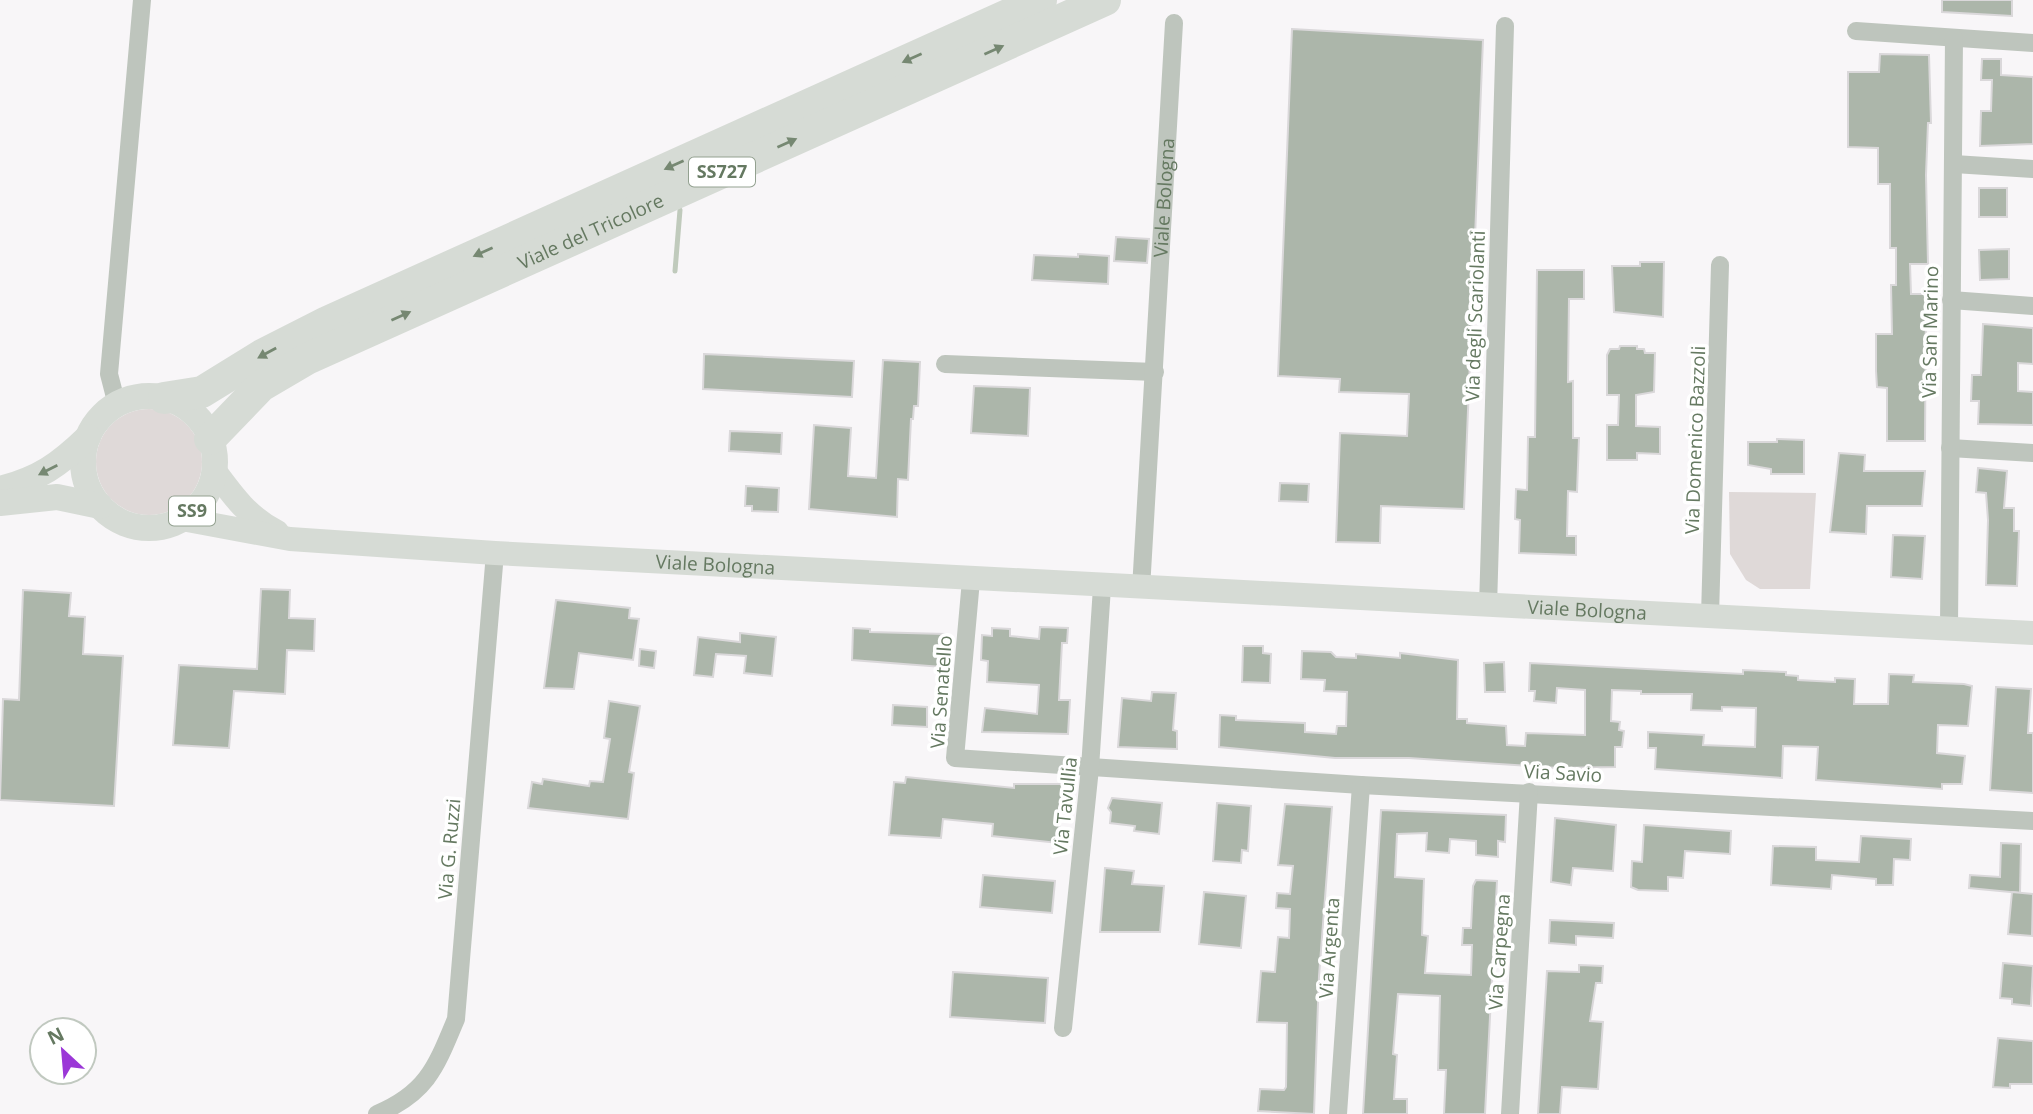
<svg xmlns="http://www.w3.org/2000/svg" width="2033" height="1114" viewBox="0 0 2033 1114" font-family="'Open Sans',sans-serif">
	<rect width="100%" height="100%" fill="#f8f6f8"/>
	<g fill="#dfd9d8">
		<circle cx="149" cy="462" r="53"/>
		<path d="M1729,492L1816,493L1810,589H1760L1746,580L1730,554Z"/>
	</g>
	<g fill="none" stroke-linecap="round" stroke-linejoin="round">
		<path stroke="#c0cabc" stroke-width="5" d="M675,271L680,210"/>
	</g>
	<g fill="#acb6aa" stroke="#dad8da" stroke-width="2">
		<path d="M1942,0H2012V16L1942,12Z"/>
		<path d="M1292,29L1483,40L1464,509L1381,506L1380,543L1336,542L1340,433L1407,436L1409,394L1339,392L1340,379L1278,376Z"/>
		<path d="M1880,54L1929,55L1931,123H1928L1926,175L1928,264H1910L1911,294H1926L1925,441H1887V388L1877,387L1876,371V334H1892L1891,285H1896V248H1890V184H1878V148L1848,147V72H1879Z"/>
		<path d="M1982,59H2001V75L2033,77V144L1980,146L1981,111H1991L1992,80H1981Z"/>
		<rect x="1979" y="188" width="28" height="29"/>
		<path d="M1116,237L1149,239L1147,263L1114,261Z"/>
		<path d="M2009,249V279L1980,280L1979,250Z"/>
		<path d="M1078,254L1109,256L1108,284L1032,280L1034,255L1078,257Z"/>
		<path d="M1640,262H1664L1663,317L1614,312L1612,266H1640Z"/>
		<path d="M1537,270H1584V299H1569L1568,382L1573,381V438H1579L1577,492L1568,491L1567,536H1576V555L1519,553L1520,520L1515,519L1516,489L1527,490L1528,437H1535Z"/>
		<path d="M1983,324L2033,328V364L2018,363V391L2033,392V425L1978,424L1979,401H1971L1972,375H1981Z"/>
		<path d="M1620,346H1637V349H1644L1645,353H1655L1654,392L1636,395V426L1660,427V454L1637,453V460H1607V425H1618L1619,395H1607V355L1610,349H1619Z"/>
		<path d="M704,354L854,361L852,397L703,389Z"/>
		<path d="M883,360L920,362L918,406H914L913,419H911L908,480L898,479L897,517L809,509L814,425L851,428L848,476L876,478Z"/>
		<path d="M974,386L1030,388L1028,436L971,433Z"/>
		<path d="M730,431L782,433L781,454L729,451Z"/>
		<path d="M1777,439L1804,440V474H1771V469L1748,465V442H1777Z"/>
		<path d="M1839,453L1865,455L1864,471H1925L1922,506H1867L1866,534L1830,532Z"/>
		<path d="M1978,468L2007,471L2004,508H2014V531H2019L2017,586L1986,585L1988,520L1986,493L1976,492Z"/>
		<path d="M1280,483L1309,484L1308,502L1279,501Z"/>
		<path d="M746,486L779,488L778,512L752,511V506H745Z"/>
		<path d="M1893,535L1925,536L1922,579L1891,577Z"/>
		<path d="M261,589L290,590L289,618L315,619L314,651L287,650L285,694L234,691L229,748L173,745L179,665L257,669Z"/>
		<path d="M23,590L71,593L69,616L85,617L83,654L123,656L114,806L0,800L3,699L19,700Z"/>
		<path d="M556,600L630,608L629,618L639,619L633,660L579,653L574,689L544,688Z"/>
		<path d="M1040,627L1068,628L1067,643H1062L1059,700H1070L1068,734L982,732L985,708L1037,714L1039,685L987,682L988,661L981,660L982,635L992,636V628L1010,629V636L1039,639Z"/>
		<path d="M853,628L870,629V632L945,634L942,667L852,660Z"/>
		<path d="M740,633L776,637L772,676L744,673L746,656L716,654L713,677L694,675L698,637L740,642Z"/>
		<path d="M1243,646H1263V653L1271,654L1270,683L1242,682Z"/>
		<path d="M640,649L656,651L654,668L639,666Z"/>
		<path d="M1302,651L1331,652L1336,657L1356,658V654L1400,658V653L1458,660L1457,719H1467V723L1506,726L1507,745L1525,746L1526,733L1585,735V690L1557,688L1556,703L1534,701L1535,691H1529L1530,663L1743,674V670L1786,672V675L1798,676V680L1835,682V678L1855,679L1854,704H1888L1889,674L1914,675L1913,682L1964,684L1972,686L1968,726L1938,725L1937,753L1965,756L1962,784H1942V789L1816,780L1818,747L1783,746L1782,778L1655,769L1656,748H1648V732L1704,735L1703,745L1755,747L1756,708L1722,707V711L1691,710L1692,694H1641V691L1612,690L1611,721L1620,722L1619,730L1624,731L1622,747H1615V767L1558,768L1409,758H1335L1219,747L1220,715L1236,716V720L1305,723V732L1336,734L1337,726H1346L1347,692L1324,691L1325,680L1301,679Z"/>
		<path d="M1504,662L1505,692H1485L1484,663Z"/>
		<path d="M1996,687L2031,689L2028,733H2033V793L1990,790Z"/>
		<path d="M1152,692L1176,693L1173,730L1177,731V749L1118,747L1122,698L1151,701Z"/>
		<path d="M609,701L640,706L629,772L634,773L628,819L528,808L532,782L542,784L543,779L589,786L590,781L603,782L610,739L604,738Z"/>
		<path d="M893,705L927,707V727L892,725Z"/>
		<path d="M906,777L1014,788V784H1063L1058,843L992,836L993,824L943,819L941,838L889,835L894,782L905,783Z"/>
		<path d="M1112,798L1162,803L1159,834L1134,831L1135,826L1110,823L1111,812L1108,808Z"/>
		<path d="M1217,803L1251,806L1248,851L1242,850L1241,863L1213,861Z"/>
		<path d="M1285,804L1332,807L1319,976L1314,1114L1258,1111L1260,1089L1284,1090L1286,1087L1287,1023L1257,1022L1261,971L1275,972L1278,937L1289,938L1290,909L1276,908L1277,893L1290,894L1293,866L1278,865Z"/>
		<path d="M1381,810L1506,815L1505,842L1498,841V857L1476,855V841L1450,839L1449,853L1426,851L1427,833L1397,834L1395,877L1424,879L1422,935L1428,936L1425,973L1471,975L1472,945H1462L1463,928H1471L1473,886L1476,880L1497,881L1485,1114H1444L1446,1070H1438L1440,996L1398,994L1393,1054L1397,1055L1394,1099H1407V1114H1363Z"/>
		<path d="M1555,818L1616,825L1613,871L1573,868L1571,885L1551,882Z"/>
		<path d="M1644,825L1731,831L1730,854L1685,851L1683,878L1668,877V891L1638,890L1631,887L1632,861L1642,862Z"/>
		<path d="M1861,836L1911,839L1910,860L1894,859L1893,885H1876V879L1832,875L1831,889L1771,885L1773,846L1816,847V860L1859,862Z"/>
		<path d="M2001,843L2021,844L2020,893L1969,888L1970,875L2000,877Z"/>
		<path d="M1105,868L1134,871L1132,884L1164,886L1160,932H1100Z"/>
		<path d="M983,875L1055,881L1052,913L980,907Z"/>
		<path d="M1204,892L1246,896L1241,948L1199,944Z"/>
		<path d="M2012,892L2033,894L2032,936L2008,934Z"/>
		<path d="M1550,920L1614,923L1613,938L1576,936V945L1549,943Z"/>
		<path d="M2003,963L2033,966L2031,1006L2012,1004V999L2000,998Z"/>
		<path d="M1579,965L1603,966L1602,983H1596L1590,1021L1603,1022L1598,1089L1562,1087L1560,1114H1538L1547,971L1579,972Z"/>
		<path d="M953,972L1048,978L1045,1023L950,1017Z"/>
		<path d="M1998,1038L2033,1041V1084H2010V1088L1993,1087Z"/>
	</g>
	<g fill="none" stroke-linecap="round" stroke-linejoin="round">
		<g stroke="#bec5bd" stroke-width="18">
			<path d="M1856,31L2033,43"/>
			<path d="M1954,164L2033,169"/>
			<path d="M1951,300L2033,306"/>
			<path d="M945,364L1155,372"/>
			<path d="M117,405L109,374L142,0"/>
			<path d="M1950,448L2033,453"/>
			<path d="M971,580L955,758L1361,785L2033,821"/>
			<path id="s1" d="M1141,589L1174,23"/>
			<path d="M1488,607L1505,26"/>
			<path d="M1710,616L1720,265"/>
			<path d="M1949,627L1954,38"/>
			<path d="M1063,1028L1090,768L1102,587"/>
			<path d="M377,1114C427,1093 436,1067 456,1019L495,553"/>
			<path d="M1338,1114L1361,785"/>
			<path d="M1510,1114L1529,792"/>
		</g>
		<g stroke="#d6dbd5" stroke-width="24">
			<path d="M214,470C233,496 248,517 277,532"/>
			<path id="s2" d="M182,519L290,539L495,553L2033,633"/>
		</g>
		<g stroke="#d6dbd5" stroke-width="26">
			<circle cx="149" cy="462" r="66"/>
			<path d="M0,489C39,479 59,465 88,437"/>
			<path d="M0,503L57,497L100,506"/>
		</g>
		<g stroke="#d6dbd5" stroke-width="32">
			<path d="M164,398L202,392L262,355L327,322L1041,0"/>
			<path id="s3" d="M210,439L261,386L307,359L1105,0"/>
		</g>
	</g>
	<defs><path id="oneway-solid" d="M-6-.8H1V-3.2L6.5 0L1 3.2V.8H-6Z" transform="scale(1.75)"/></defs>
	<g fill="#768872">
		<use href="#oneway-solid" transform="translate(994 50) rotate(-24)"/>
		<use href="#oneway-solid" transform="translate(912 58) rotate(156)"/>
		<use href="#oneway-solid" transform="translate(787 143) rotate(-24)"/>
		<use href="#oneway-solid" transform="translate(674 165) rotate(156)"/>
		<use href="#oneway-solid" transform="translate(483 252) rotate(156)"/>
		<use href="#oneway-solid" transform="translate(401 316) rotate(-24)"/>
		<use href="#oneway-solid" transform="translate(267 353) rotate(151)"/>
		<use href="#oneway-solid" transform="translate(48 470) rotate(153)"/>
	</g>
	<g text-anchor="middle" stroke-width="7" stroke-linejoin="round" paint-order="stroke">
		<g fill="#fff" stroke="#93a190" stroke-width="2">
			<rect x="689" y="157.5" width="66" height="29" rx="5"/>
			<rect x="169" y="496.5" width="46" height="29" rx="5"/>
		</g>
		<g font-size="18" font-weight="bold" fill="#657961">
			<text x="722" y="178">SS727</text>
			<text x="192" y="517">SS9</text>
		</g>
		<g font-size="19" fill="#657961" stroke="#fff">
			<text dy="7" stroke="none"><textPath href="#s1" startOffset="392">Viale Bologna</textPath></text>
			<text dy="7" stroke="none"><textPath href="#s3" startOffset="438">Viale del Tricolore</textPath></text>
			<text transform="translate(1475 316) rotate(-88)" y="7">Via degli Scariolanti</text>
			<text transform="translate(1930 332) rotate(-89)" y="7">Via San Marino</text>
			<text transform="translate(1695 440) rotate(-88)" y="7">Via Domenico Bazzoli</text>
			<text dy="7" stroke="none"><textPath href="#s2" startOffset="536">Viale Bologna</textPath></text>
			<text dy="7" stroke="none"><textPath href="#s2" startOffset="1409">Viale Bologna</textPath></text>
			<text transform="translate(941 692) rotate(-86)" y="7">Via Senatello</text>
			<text transform="translate(1563 773) rotate(3)" y="7">Via Savio</text>
			<text transform="translate(1065 806) rotate(-84)" y="7">Via Tavullia</text>
			<text transform="translate(449 849) rotate(-85)" y="7">Via G. Ruzzi</text>
			<text transform="translate(1329 948) rotate(-86)" y="7">Via Argenta</text>
			<text transform="translate(1499 952) rotate(-86)" y="7">Via Carpegna</text>
		</g>
	</g>
	<g transform="translate(63 1051) rotate(334)"><circle r="33" fill="#ffffff" stroke="#c1c9c0" stroke-width="2"/>
	<path d="M0-5L12 26L0 18L-12 26Z" fill="#9b37d7"/>
	<text y="-10" font-size="19" font-weight="bold" text-anchor="middle" fill="#657961">N</text>
	</g>
</svg>
